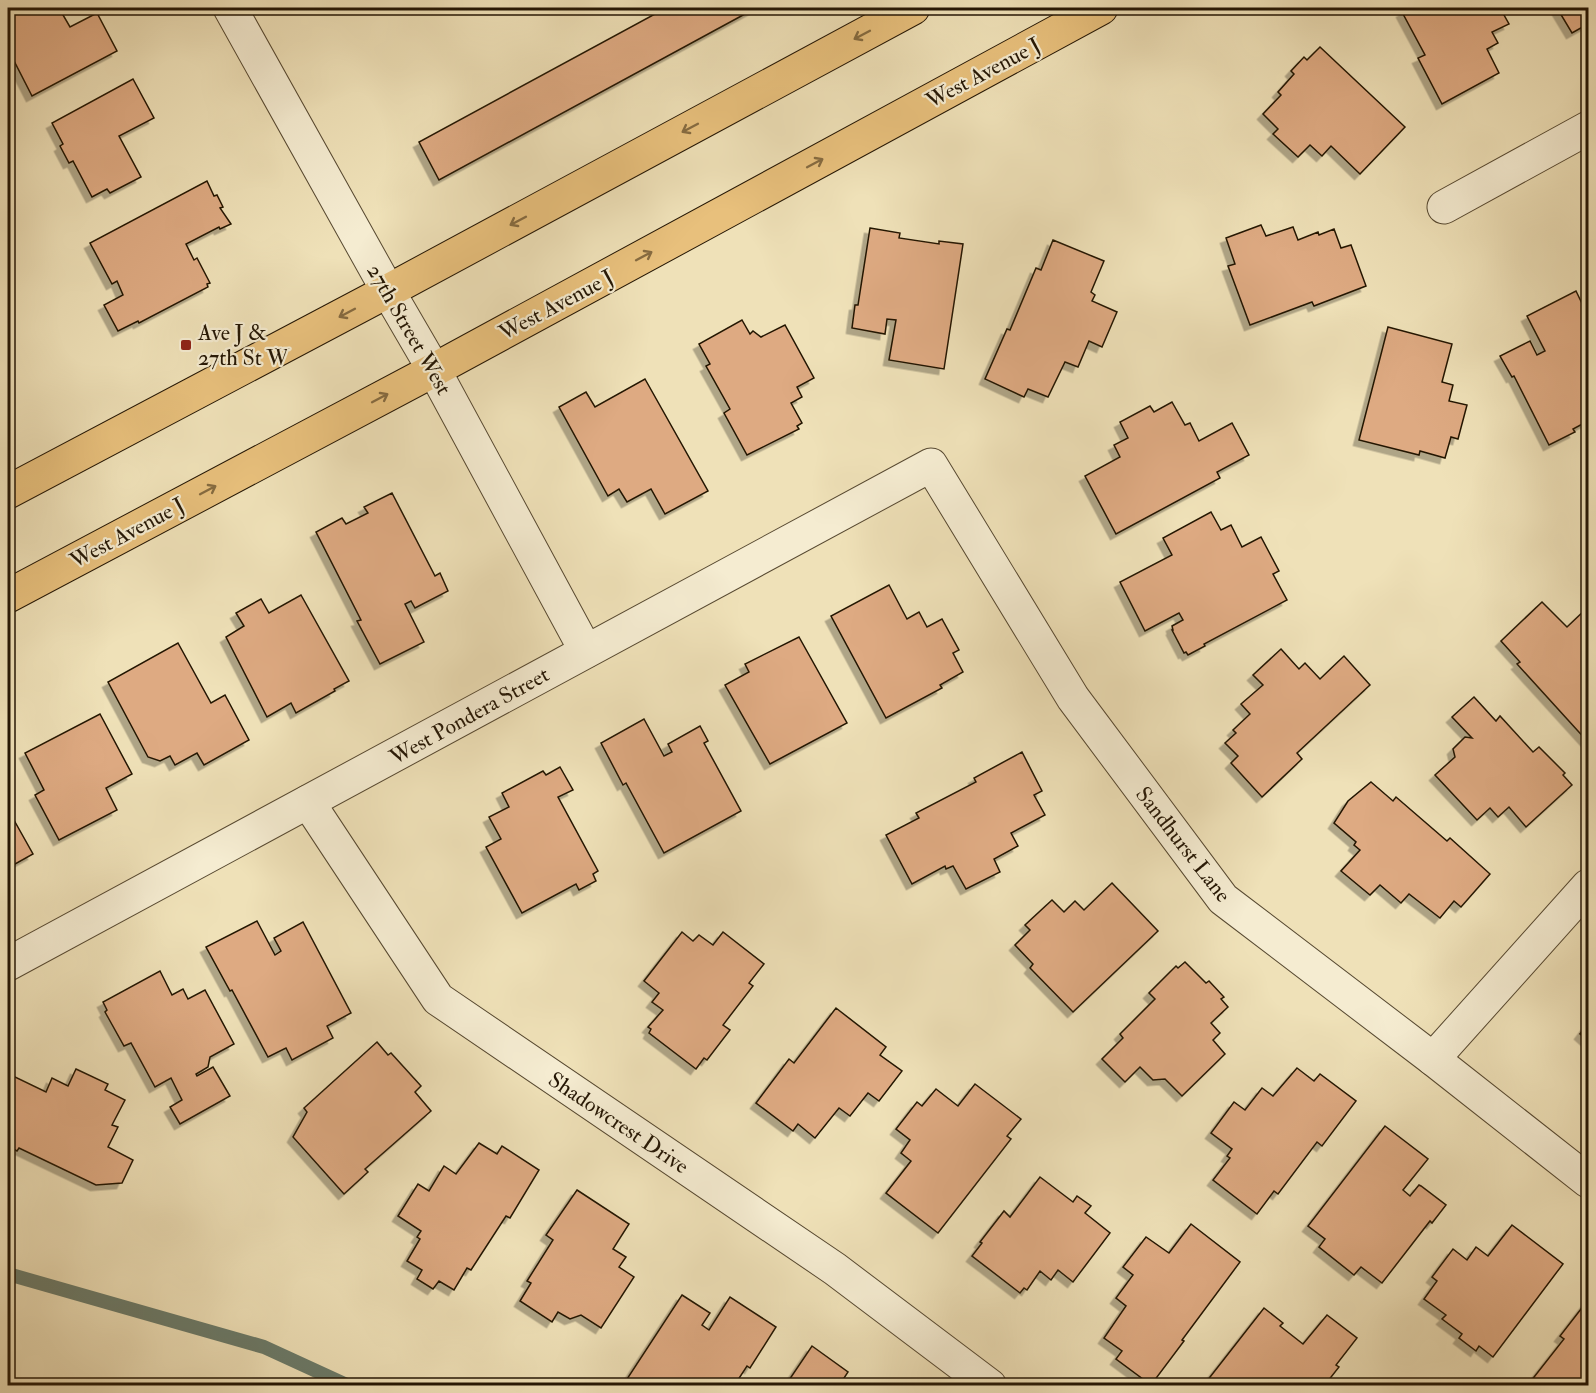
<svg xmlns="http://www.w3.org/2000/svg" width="1596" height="1393" viewBox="0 0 1596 1393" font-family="'IM FELL Double Pica',serif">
	<defs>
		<filter id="shadow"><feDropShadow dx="-5.5" dy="5.5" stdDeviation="0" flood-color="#0004"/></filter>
	</defs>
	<rect width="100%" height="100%" fill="#efe1b8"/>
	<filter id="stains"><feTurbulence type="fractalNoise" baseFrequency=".00333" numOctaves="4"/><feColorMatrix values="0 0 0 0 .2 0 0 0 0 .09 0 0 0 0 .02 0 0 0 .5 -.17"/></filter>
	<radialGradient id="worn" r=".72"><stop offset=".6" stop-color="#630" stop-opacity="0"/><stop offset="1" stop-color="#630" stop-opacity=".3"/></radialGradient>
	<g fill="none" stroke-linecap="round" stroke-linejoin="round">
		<path stroke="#6b7b6a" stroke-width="14" d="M8,1274L264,1347L349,1386"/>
	</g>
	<g fill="#deaa82" stroke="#241604" stroke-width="1.5" filter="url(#shadow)">
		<path d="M8,8H59L70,27L97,13L117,51L32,96L8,49Z"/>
		<path d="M666,8H756L439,180L419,142Z"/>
		<path d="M1409,8H1500L1509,24L1492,32L1498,43L1487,49L1499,73L1442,104L1418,58L1425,55L1402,12Z"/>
		<path d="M1557,8H1588V24L1572,33Z"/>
		<path d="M1320,47L1405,127L1360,174L1331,146L1322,156L1310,145L1298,157L1273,134L1278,129L1263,114L1281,95L1278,92L1294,74L1291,71L1304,57L1307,60Z"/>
		<path d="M133,79L154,118L119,136L141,177L110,193L107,189L92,197L73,161L69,163L60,146L63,144L52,123Z"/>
		<path d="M207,181L214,196L217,195L223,207L220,208L231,224L220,229L219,227L186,244L194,260L197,258L210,283L207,284L208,287L139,323L138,321L118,331L104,305L123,295L117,281L112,284L90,243Z"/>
		<path d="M1261,225L1266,236L1293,227L1298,240L1318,232L1319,235L1334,229L1341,248L1351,245L1366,286L1314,306L1312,302L1250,325L1228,266L1235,264L1226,238Z"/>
		<path d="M870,228L900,233L899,238L939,244V241L963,244L944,369L889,360L896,320L887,319L885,334L852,328L855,305H858Z"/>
		<path d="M1053,240L1104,261L1091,292L1095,295L1092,301L1117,312L1102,347L1089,341L1078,367L1065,362L1048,397L1028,389L1024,397L985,379L1007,329L1010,330L1036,268L1041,270Z"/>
		<path d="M1576,291L1588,316V421L1573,429L1575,432L1549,445L1514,376L1512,377L1500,356L1530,341L1537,355L1545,351L1527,316Z"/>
		<path d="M742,320L750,334L753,331L761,337L785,325L814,378L797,387L802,397L791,403L802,423L797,426L799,429L747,455L724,413L730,409L706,366L710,364L699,344Z"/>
		<path d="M1388,327L1452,344L1442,382L1453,385L1449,401L1467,405L1458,439L1451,437L1445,458L1420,451L1419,455L1359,440Z"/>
		<path d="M645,379L708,491L665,514L651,489L627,502L619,489L608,496L559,407L586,392L595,407Z"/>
		<path d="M1172,402L1185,425L1190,423L1199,441L1232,423L1249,455L1217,472L1220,478L1116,534L1085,476L1120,457L1114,445L1128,438L1120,422L1150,406L1154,412Z"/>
		<path d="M392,493L435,576L440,573L448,591L415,608L411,601L405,604L424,642L380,664L357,621L361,620L316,532L342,518L346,524L368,513L364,507Z"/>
		<path d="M1211,512L1221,530L1231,525L1242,547L1261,537L1279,571L1273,574L1287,600L1204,644L1205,646L1188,655L1186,652L1184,653L1172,630H1173L1172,626L1183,620L1179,613L1145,631L1120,582L1172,555L1163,538Z"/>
		<path d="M889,585L907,619L919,612L927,627L942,619L959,650L953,653L963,672L940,685L942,688L886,718L831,616Z"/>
		<path d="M301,595L349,681L334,689L335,691L296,713L291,703L267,717L226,637L244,626L236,613L261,599L269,613Z"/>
		<path d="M1542,602L1567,627L1586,609L1588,611V742L1517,664L1520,662L1501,641Z"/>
		<path d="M799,637L847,723L770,764L725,685L749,672L745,664Z"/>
		<path d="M178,643L211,703L225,695L249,740L204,765L197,753L175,765L170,756L160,761L148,757L108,682Z"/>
		<path d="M1281,649L1299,669L1305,663L1320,679L1344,656L1370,685L1297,753L1302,759L1262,797L1231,763L1238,756L1225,743L1236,733L1233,730L1250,714L1241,704L1263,685L1253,675Z"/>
		<path d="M1474,697L1496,721L1500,716L1533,752L1539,747L1565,773L1563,775L1572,785L1526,827L1509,807L1498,817L1490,808L1477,820L1435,775L1455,757L1453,749L1465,737L1472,738L1452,717Z"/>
		<path d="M100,714L132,774L106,788L117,810L59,840L35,795L44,790L25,753Z"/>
		<path d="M644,719L664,756L672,752L668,744L700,726L708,741L704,743L741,811L664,853L626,783L623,785L601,743Z"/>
		<path d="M1022,752L1042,791L1034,795L1045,815L1011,833L1018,846L994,859L1000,872L966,889L953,866L946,869L945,866L912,884L886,835L919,818L916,813L976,782L974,778Z"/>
		<path d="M560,767L573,790L558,797L598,871L593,874L596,881L579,890L576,884L522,913L486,847L501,839L489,817L509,807L502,793L543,771L546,775Z"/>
		<path d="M1371,782L1393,801L1396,797L1447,841L1450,838L1490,874L1461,907L1454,901L1440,918L1409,894L1401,903L1380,885L1370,895L1341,871L1360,850L1354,845L1356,842L1334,823L1348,801Z"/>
		<path d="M10,813L33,854L8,868V815Z"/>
		<path d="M1112,883L1158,931L1073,1012L1030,968L1033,964L1015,945L1030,930L1025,925L1052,900L1064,912L1075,901L1084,910Z"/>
		<path d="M257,921L275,955L281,951L274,938L303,922L351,1013L327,1026L333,1038L292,1060L286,1048L268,1057L232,990L230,991L206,947Z"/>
		<path d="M682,932L693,941L699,935L713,945L723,932L764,964L749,983L753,986L723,1025L730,1030L707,1060L704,1058L696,1069L649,1033L651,1029L648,1027L663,1010L652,1002L659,993L644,981Z"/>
		<path d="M1185,962L1206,983L1209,981L1224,997L1221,999L1228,1007L1211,1023L1220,1033L1213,1040L1225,1054L1182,1096L1165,1079L1153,1080L1140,1067L1125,1082L1102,1059L1123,1038L1120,1034L1155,999L1149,993L1176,966L1178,968Z"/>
		<path d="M160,971L172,995L183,989L188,999L205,990L234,1044L210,1057L208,1067L196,1074L197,1076L213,1067L230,1096L180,1124L170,1107L182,1100L171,1078L155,1087L131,1043L124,1046L105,1012L107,1010L103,1002Z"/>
		<path d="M836,1008L886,1047L880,1055L902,1071L879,1101L868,1093L850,1116L839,1108L815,1138L798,1124L793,1131L756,1103L789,1059L794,1063Z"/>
		<path d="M1588,1023V1041L1580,1034Z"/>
		<path d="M377,1042L388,1055L391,1053L421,1086L415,1092L431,1111L365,1169L368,1172L344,1194L293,1137L307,1112L304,1108Z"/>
		<path d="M1297,1068L1314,1081L1320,1074L1356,1101L1322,1146L1317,1142L1278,1194L1274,1191L1257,1214L1213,1180L1230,1158L1227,1156L1232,1149L1211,1133L1234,1102L1245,1110L1262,1088L1273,1096Z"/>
		<path d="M76,1069L108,1084L105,1090L125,1100L112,1125L118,1127L108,1147L133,1160L122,1183L96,1185L19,1148L17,1151L8,1146V1083L11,1075L46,1092L52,1078L68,1086Z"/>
		<path d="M975,1084L1021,1119L1007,1136L1011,1139L938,1233L886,1193L911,1161L901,1153L910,1140L896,1129L917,1102L922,1106L936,1089L958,1106Z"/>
		<path d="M1385,1126L1428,1159L1403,1190L1410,1196L1419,1185L1421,1186L1446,1205L1432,1223L1430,1221L1382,1283L1361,1267L1354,1275L1319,1247L1325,1239L1308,1226Z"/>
		<path d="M479,1143L497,1154L502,1146L539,1170L510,1218L506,1216L471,1270L467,1268L454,1290L439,1281L433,1289L417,1279L422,1270L407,1261L420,1239L417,1237L421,1231L398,1216L418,1184L429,1191L444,1166L456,1174Z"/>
		<path d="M1040,1177L1073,1202L1077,1196L1091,1206L1085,1213L1110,1233L1073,1282L1058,1270L1051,1280L1040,1271L1027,1290L1024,1288L1020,1293L972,1256L982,1243L980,1242L1004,1211L1010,1217Z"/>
		<path d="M577,1190L629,1224L613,1249L626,1257L619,1267L634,1277L601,1328L581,1315L570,1319L558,1312L552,1322L520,1301L531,1283L527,1281L553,1240L546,1235Z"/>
		<path d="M1191,1224L1240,1262L1182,1340L1184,1341L1151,1385L1116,1359L1122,1351L1104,1338L1126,1306L1116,1298L1133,1275L1123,1267L1146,1237L1169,1253Z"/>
		<path d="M1512,1225L1563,1264L1493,1357L1479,1346L1476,1351L1459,1338L1462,1334L1442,1319L1446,1315L1424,1299L1437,1281L1432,1277L1453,1249L1467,1260L1476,1247L1488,1256Z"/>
		<path d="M682,1295L710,1313L702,1325L709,1330L730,1297L776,1327L750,1368L747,1366L734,1386H636L627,1379Z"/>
		<path d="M1588,1300V1386H1527L1564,1339L1560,1336Z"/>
		<path d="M1264,1308L1283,1323L1280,1326L1303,1344L1327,1315L1357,1338L1336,1365L1339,1367L1324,1386H1203Z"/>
		<path d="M812,1346L848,1372L844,1378L855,1386H785Z"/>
	</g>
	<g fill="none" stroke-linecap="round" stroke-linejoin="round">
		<defs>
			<g id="minor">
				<path d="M230,8L388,291L434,370L586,651"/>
				<path d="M1444,207L1588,128"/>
				<path d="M308,802L438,999L835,1269L990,1386"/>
				<path d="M8,964L931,465L1073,698L1223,899L1433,1059L1588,1181"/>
				<path d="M1433,1059L1588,886"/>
			</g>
			<g id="primary">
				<path d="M8,492L388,291L913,8"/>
				<path d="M8,596L434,370L1101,8"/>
			</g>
		</defs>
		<use href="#minor" stroke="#574931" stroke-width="35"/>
		<use href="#primary" stroke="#241604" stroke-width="35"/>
		<use href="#minor" stroke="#f5ecd1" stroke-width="33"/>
		<use href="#primary" stroke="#e8c07c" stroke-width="33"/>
	</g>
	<defs><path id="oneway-shaft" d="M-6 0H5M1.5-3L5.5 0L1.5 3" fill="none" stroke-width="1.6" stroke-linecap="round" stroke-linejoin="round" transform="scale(1.5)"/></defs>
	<g stroke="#866b40">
		<use href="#oneway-shaft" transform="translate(862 35) rotate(152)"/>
		<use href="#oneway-shaft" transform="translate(690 128) rotate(152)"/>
		<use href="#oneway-shaft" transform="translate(815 163) rotate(-28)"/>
		<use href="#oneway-shaft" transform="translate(518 221) rotate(152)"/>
		<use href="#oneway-shaft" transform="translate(644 256) rotate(-28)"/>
		<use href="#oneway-shaft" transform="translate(347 313) rotate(152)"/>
		<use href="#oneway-shaft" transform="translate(380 398) rotate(-28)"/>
		<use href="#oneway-shaft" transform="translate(208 490) rotate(-28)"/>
	</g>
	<rect fill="#8f2418" stroke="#f5ecd1" stroke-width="2" x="180" y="339" width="12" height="12" rx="3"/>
	<g text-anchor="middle" stroke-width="4.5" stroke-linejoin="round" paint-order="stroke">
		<g font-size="22" fill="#241604" stroke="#f5ecd1">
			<text transform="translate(983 72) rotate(-28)" y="8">West Avenue J</text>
			<text transform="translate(556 304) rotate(-28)" y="8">West Avenue J</text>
			<text transform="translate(410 329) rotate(60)" y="8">27th Street West</text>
			<text transform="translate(127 532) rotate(-28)" y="8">West Avenue J</text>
			<text transform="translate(469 715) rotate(-29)" y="8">West Pondera Street</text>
			<text transform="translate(1184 844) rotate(52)" y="8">Sandhurst Lane</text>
			<text transform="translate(619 1122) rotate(34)" y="8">Shadowcrest Drive</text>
		</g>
		<g font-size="22" fill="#241604" stroke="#f5ecd1" text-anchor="start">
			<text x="198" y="340">Ave J &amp;<tspan x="198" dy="25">27th St W</tspan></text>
		</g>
	</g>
	<rect width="1596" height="1393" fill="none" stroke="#efe1b8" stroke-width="30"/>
	<rect x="9" y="9" width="1578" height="1375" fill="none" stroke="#241604" stroke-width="3"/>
	<rect x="15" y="15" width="1566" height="1363" fill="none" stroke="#241604" stroke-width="1.5"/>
	<rect width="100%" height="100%" filter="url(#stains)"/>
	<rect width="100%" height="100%" fill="url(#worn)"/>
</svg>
